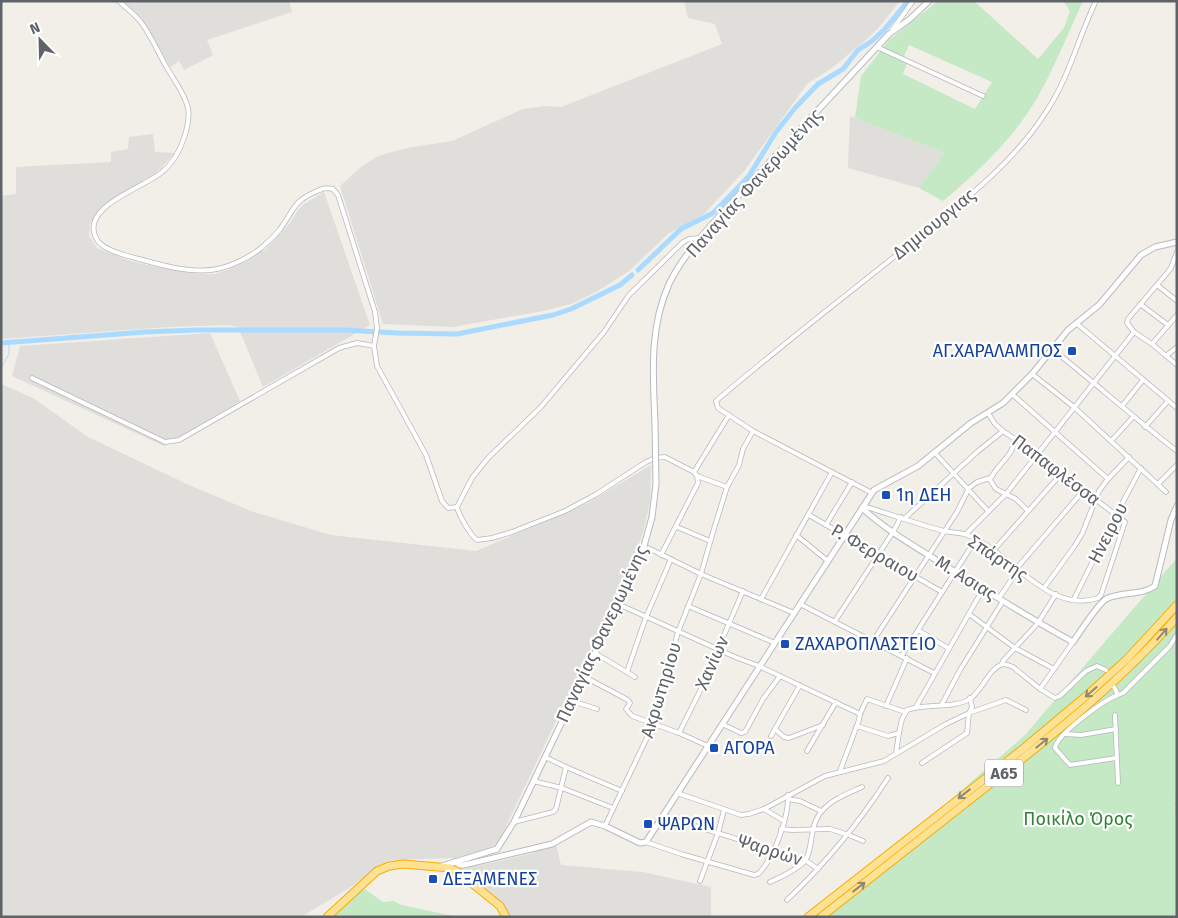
<svg xmlns="http://www.w3.org/2000/svg" width="1178" height="918" viewBox="0 0 1178 918" font-family="'Fira Sans',sans-serif">
	<rect width="100%" height="100%" fill="#f1efe8"/>
	<g fill="#e0deda">
		<path d="M120,1H289L292,12L207,40L213,55L184,70L179,61L170,67L148,29Z"/>
		<path d="M684,1H900L879,27L867,39L832,68L807,84L745,170L703,215L668,234L629,271L596,292L571,304L543,311L453,327L383,324L340,186L361,167L378,156L407,148L452,141L523,109L545,106L561,107L722,44L715,24L688,18Z"/>
		<path d="M850,116L855,118L944,153L919,188L848,168Z"/>
		<path d="M153,134L155,152L175,153L156,173L116,196L100,209L90,224L89,236L97,248L130,261L156,267L200,274H214L227,270L243,263L266,249L290,223L298,210L304,204L324,192L370,325L263,387L238,327L228,325L169,327L1,339V196L16,194V167L111,162V152L128,149L129,137Z"/>
		<path d="M210,333L240,401L164,446L12,376L20,346Z"/>
		<path d="M1,384L33,398L88,437L189,485L251,511L331,535L476,551L586,504L651,465L650,501L644,529L636,553L499,841L494,846L486,850L455,858L391,860L381,864L354,885L301,917H1Z"/>
		<path d="M556,844L561,865L643,872L711,887V917H508L460,870L529,854Z"/>
	</g>
	<g fill="#c5e8c5" fill-rule="evenodd">
		<path d="M938,1H974L1038,59L1064,28L1070,11L1063,1H1083C1068,33 1055,67 1037,98C1013,139 979,171 943,201L919,188L944,153L855,118L861,76L889,40ZM909,45L992,82L975,109L903,74L908,61L903,58Z"/>
		<path d="M1177,558V917H810L879,862L1024,736Z"/>
		<path d="M362,887L383,902L394,901L401,905L458,917H331Z"/>
	</g>
	<g fill="none" stroke-linecap="round" stroke-linejoin="round">
		<path stroke="#aadaff" stroke-width="1" d="M1,368L9,354V343"/>
		<g stroke="#aadaff" stroke-width="5">
			<path d="M638,270L681,229L713,213L728,198L749,176L776,132L795,108L818,84L843,69L858,50L872,41L884,30L908,1"/>
			<path d="M1,343L145,332L197,330H344L397,333L457,334L553,315L571,309L620,285L632,275"/>
		</g>
		<defs>
			<g id="street">
				<path d="M119,1C127,9 137,16 143,25C152,38 159,54 167,68C174,80 185,94 188,108C190,118 187,129 184,138C180,150 172,164 162,172C144,188 80,206 96,238C101,250 127,256 139,259C164,266 192,274 217,269C232,266 250,257 261,248C268,242 275,236 280,229C294,211 292,202 315,192C322,189 326,187 333,189L338,195L375,312L377,328L374,346L377,366L426,455L442,501L448,508L457,507L472,478L488,458L540,408L604,332L629,295L683,242L689,239L700,238"/>
				<path d="M892,30L913,1"/>
				<path d="M877,47L983,96"/>
				<path d="M1177,252L1171,268L1167,273L1128,319L1127,323L1134,332L1152,344L1177,365"/>
				<path d="M1157,285L1177,301"/>
				<path d="M1140,304L1168,325"/>
				<path d="M1076,323L1177,408"/>
				<path d="M1152,344L1177,315"/>
				<path d="M1052,349C1094,382 1134,418 1177,451"/>
				<path d="M1166,356L1177,347"/>
				<path d="M1032,374L1074,407L1166,492"/>
				<path d="M32,378L165,442L179,440L339,348L357,343L374,346"/>
				<path d="M1012,394L1108,479"/>
				<path d="M1122,406L1143,380"/>
				<path d="M1145,427L1168,401"/>
				<path d="M1015,439C1013,457 996,465 990,480L996,489L1016,499L1028,511"/>
				<path d="M1112,440L1133,417"/>
				<path d="M935,453L988,511"/>
				<path d="M694,472L729,415"/>
				<path d="M1158,484L1177,465"/>
				<path d="M872,493L753,431L718,408L716,401C780,346 848,294 914,241C962,202 1012,165 1046,112C1069,78 1078,38 1096,1"/>
				<path d="M863,506C890,514 917,524 944,531C952,533 960,532 967,535C1009,550 1047,615 1098,598L1101,595L1125,522L1037,454L1003,431L995,424L988,413"/>
				<path d="M457,507C459,515 470,535 477,540L492,538L512,532L565,511L595,495L646,462L655,458L665,457L694,472L697,476L727,487"/>
				<path d="M809,515L942,592"/>
				<path d="M905,518L977,452L1003,431"/>
				<path d="M826,525L852,482"/>
				<path d="M677,527L710,541"/>
				<path d="M966,534L1006,494L1134,332"/>
				<path d="M796,535L828,561"/>
				<path d="M644,546L701,574L794,613"/>
				<path d="M993,551L1061,474"/>
				<path d="M661,555L698,483L697,476"/>
				<path d="M1044,588L1074,547L1082,534L1099,491L1108,479L1129,457"/>
				<path d="M999,598L1014,576L1017,568L1083,491"/>
				<path d="M761,599L832,472"/>
				<path d="M1074,599L1116,515L1141,468"/>
				<path d="M618,604L735,657L759,666L860,714L859,720L840,771"/>
				<path d="M800,604L934,673"/>
				<path d="M688,606L775,643"/>
				<path d="M969,614L1015,648L1054,669"/>
				<path d="M835,621L893,532L901,517"/>
				<path d="M918,630L948,648"/>
				<path d="M873,641L957,512L969,488L977,482L990,478"/>
				<path d="M595,653L635,677"/>
				<path d="M902,655L976,539"/>
				<path d="M1002,664L1008,665L1013,667L1040,689L1055,698L1060,696L1086,671L1097,666L1106,670"/>
				<path d="M627,672L646,617L671,559"/>
				<path d="M583,676L628,700L630,703L626,709L632,716L679,733L708,746"/>
				<path d="M1114,687L1118,695L1123,693L1169,647L1177,635"/>
				<path d="M1040,689L1073,642"/>
				<path d="M572,701L597,709"/>
				<path d="M942,704L960,670L1003,601"/>
				<path d="M886,706L907,658"/>
				<path d="M916,707L983,589"/>
				<path d="M860,714L867,699L905,712"/>
				<path d="M1115,715L1118,783"/>
				<path d="M722,724L741,733L745,732L763,699L780,676"/>
				<path d="M857,726L888,736L899,733L902,719L907,710C926,703 953,709 970,699C983,690 987,671 1002,664L1003,661L1038,623L1056,594"/>
				<path d="M775,729L784,737L789,738L823,725"/>
				<path d="M679,733L700,691L743,591"/>
				<path d="M1065,734L1081,735L1116,729"/>
				<path d="M771,736L800,685"/>
				<path d="M807,751L836,702"/>
				<path d="M896,753L899,733"/>
				<path d="M545,757L566,767L622,791"/>
				<path d="M1116,758L1070,765L1055,748C1057,734 1104,700 1118,695"/>
				<path d="M922,763L967,733L969,713L972,707L970,698"/>
				<path d="M533,781L562,788L613,808"/>
				<path d="M677,793L741,815L749,814L764,809L825,776L884,761L946,724L969,713L1006,700L1026,710"/>
				<path d="M788,799L800,801L821,811"/>
				<path d="M764,809L784,821"/>
				<path d="M663,816L805,860L818,869"/>
				<path d="M514,822L553,812L556,809L566,767"/>
				<path d="M605,826L653,725L678,632L701,574L713,532L727,487L739,465L743,449L753,431"/>
				<path d="M781,829L792,830L830,829L849,835L863,841"/>
				<path d="M646,842L681,854L754,875L758,874C774,859 789,816 788,795"/>
				<path d="M700,881L718,833L724,810"/>
				<path d="M770,882C781,877 795,871 804,862C814,851 808,826 822,811C832,799 849,793 862,787"/>
				<path d="M787,900C826,863 859,823 888,778"/>
			</g>
			<g id="secondary">
				<path d="M655,423C653,376 649,328 669,284C682,257 704,233 724,211L889,34L910,19L929,1"/>
				<path d="M862,508C889,533 923,551 954,571C994,595 1032,620 1073,642C1080,632 1097,605 1106,599C1121,591 1141,596 1155,586L1171,520L1177,506"/>
				<path d="M455,862L460,865H464L552,844L591,822L605,826L640,843L646,842L874,490L918,466L971,423L1003,403L1032,374L1068,330L1099,305L1141,255L1155,247L1177,242"/>
				<path d="M442,866L497,849L514,822L635,569L644,546"/>
			</g>
			<g id="highway">
				<path d="M327,917L377,871L389,866L403,864L450,868L458,872L500,906L506,917"/>
				<path d="M808,917L1024,748L1086,696L1127,659L1177,605"/>
				<path d="M821,917C876,874 930,831 985,788C1053,735 1120,682 1177,617"/>
			</g>
		</defs>
		<use href="#street" stroke="#b5b8bc" stroke-width="5.5"/>
		<use href="#secondary" stroke="#b6babf" stroke-width="7"/>
		<use href="#highway" stroke="#f9ab00" stroke-width="9"/>
		<use href="#street" stroke="#fff" stroke-width="4"/>
		<use href="#secondary" stroke="#fff" stroke-width="5"/>
		<use href="#highway" stroke="#fde293" stroke-width="7"/>
		<path stroke="#b6b7b8" stroke-width="1" stroke-dasharray="1 6" stroke-linecap="butt" d="M1177,790L1175,806L1177,824"/>
		<defs>
			<path id="secondary-bridge" d="M644,546L652,517L656,484L655,423"/>
		</defs>
		<use href="#secondary-bridge" stroke="#b6babf" stroke-width="7" stroke-linecap="butt"/>
		<use href="#secondary-bridge" stroke="#fff" stroke-width="5"/>
	</g>
	<defs><path id="oneway-shaft" d="M-6 0H5M1.5-3L5.5 0L1.5 3" fill="none" stroke-width="1.6" stroke-linecap="round" stroke-linejoin="round" transform="scale(1.25)"/></defs>
	<g stroke="#8e8975">
		<use href="#oneway-shaft" transform="translate(1162 634) rotate(-49)"/>
		<use href="#oneway-shaft" transform="translate(1091 692) rotate(139)"/>
		<use href="#oneway-shaft" transform="translate(1042 743) rotate(-39)"/>
		<use href="#oneway-shaft" transform="translate(964 794) rotate(142)"/>
		<use href="#oneway-shaft" transform="translate(859 887) rotate(-38)"/>
	</g>
	<g fill="#1a4fb4" stroke="#fff" stroke-width="2">
		<rect x="1067" y="346" width="10" height="10" rx="2.5"/>
		<rect x="881" y="490" width="10" height="10" rx="2.5"/>
		<rect x="780" y="639" width="10" height="10" rx="2.5"/>
		<rect x="709" y="743" width="10" height="10" rx="2.5"/>
		<rect x="643" y="819" width="10" height="10" rx="2.5"/>
		<rect x="428" y="874" width="10" height="10" rx="2.5"/>
	</g>
	<g text-anchor="middle" stroke-width="4.5" stroke-linejoin="round" paint-order="stroke">
		<rect fill="#fff" stroke="#8f9295" stroke-width="1" x="985" y="759.5" width="38" height="27" rx="4"/>
		<g font-size="16" font-weight="bold" fill="#5f6368">
			<text x="1004" y="779">Α65</text>
		</g>
		<g font-size="18" fill="#5f6368" stroke="#fff">
			<text transform="translate(754 183) rotate(-48)" y="6">Παναγίας Φανερωμένης</text>
			<text transform="translate(934 224) rotate(-39)" y="6">Δημιουργιας</text>
			<text transform="translate(1056 470) rotate(37)" y="6">Παπαφλέσσα</text>
			<text transform="translate(1108 533) rotate(-63)" y="6">Ηνειρου</text>
			<text transform="translate(875 553) rotate(30)" y="6">Ρ. Φερραιου</text>
			<text transform="translate(998 558) rotate(34)" y="6">Σπάρτης</text>
			<text transform="translate(966 578) rotate(32)" y="6">Μ. Ασιας</text>
			<text transform="translate(602 634) rotate(-65)" y="6">Παναγίας Φανερωμένης</text>
			<text transform="translate(712 663) rotate(-66)" y="6">Χανίων</text>
			<text transform="translate(661 690) rotate(-73)" y="6">Ακρωτηρίου</text>
			<text transform="translate(770 850) rotate(18)" y="6">Ψαρρών</text>
		</g>
		<g font-size="18" fill="#164399" stroke="#fff" text-anchor="start">
			<text x="1062" y="357" text-anchor="end">ΑΓ.ΧΑΡΑΛΑΜΠΟΣ</text>
			<text x="896" y="501">1η ΔΕΗ</text>
			<text x="795" y="650">ΖΑΧΑΡΟΠΛΑΣΤΕΙΟ</text>
			<text x="724" y="754">ΑΓΟΡΑ</text>
			<text x="658" y="830">ΨΑΡΩΝ</text>
			<text x="443" y="885">ΔΕΞΑΜΕΝΕΣ</text>
		</g>
		<g font-size="18" fill="#348238" stroke="#fff">
			<text x="1078" y="825">Ποικίλο Όρος</text>
		</g>
	</g>
	<rect width="1178" height="918" fill="none" stroke="#5f6368" stroke-width="5"/>
	<g transform="translate(40 40) rotate(337)" stroke="#ffffff" stroke-width="4" paint-order="stroke">
	<path d="M0-4L9 19L0 12L-9 19Z" fill="#5f6368"/>
	<text y="-8" font-size="14" font-weight="bold" text-anchor="middle" fill="#5f6368">N</text>
	</g>
</svg>
